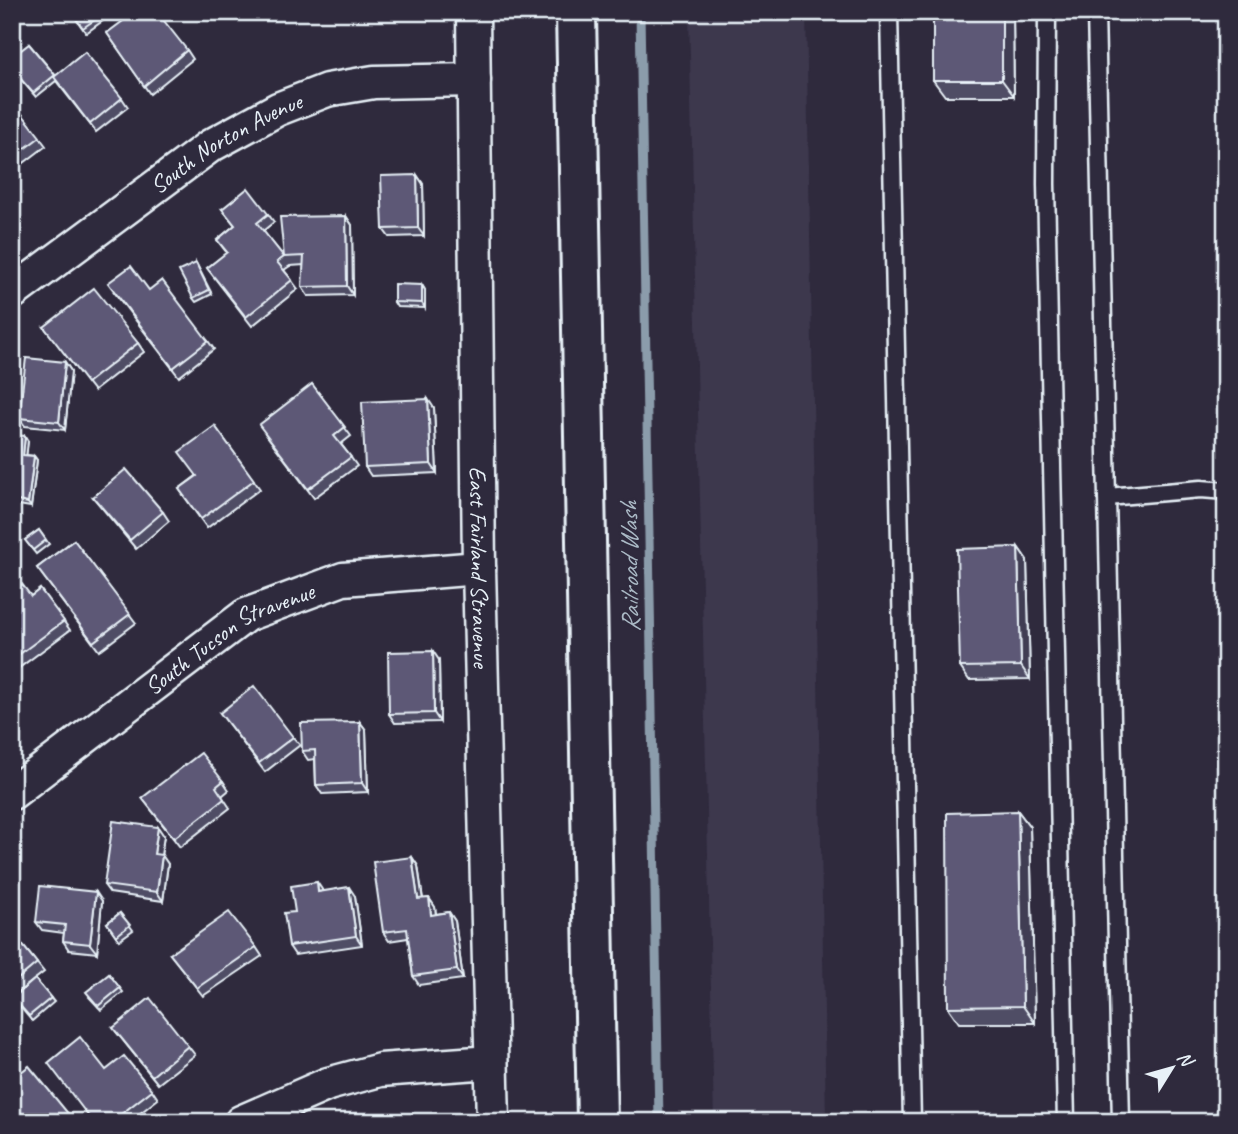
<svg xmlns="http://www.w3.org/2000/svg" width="1238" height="1134" viewBox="0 0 1238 1134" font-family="Caveat,sans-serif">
	<rect width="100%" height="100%" fill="#2f2a3d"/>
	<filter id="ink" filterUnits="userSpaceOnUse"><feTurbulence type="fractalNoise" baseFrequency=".0143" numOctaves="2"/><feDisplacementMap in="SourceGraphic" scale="14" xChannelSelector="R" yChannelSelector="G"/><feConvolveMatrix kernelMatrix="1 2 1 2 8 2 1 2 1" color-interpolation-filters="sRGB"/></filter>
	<g filter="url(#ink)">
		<path fill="#3d384e" d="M689,12H806L826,1122H714Z"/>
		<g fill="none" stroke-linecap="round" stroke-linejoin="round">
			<path stroke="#8b9cab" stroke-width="9" d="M640,12L659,1122"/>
			<defs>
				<g id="service">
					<path d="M889,12L912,1122"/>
					<path d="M1047,12L1046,184L1066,1122"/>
					<path d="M1096,12L1107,497L1201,489L1226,491"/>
					<path d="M1107,497L1121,1122"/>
				</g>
				<g id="minor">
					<path id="s1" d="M473,12L479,568L493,1122"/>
					<path id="s2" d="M12,293L210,146L278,109L327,90L374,82L474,80"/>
					<path id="s3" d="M12,793L246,615L343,579L479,568"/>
					<path d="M241,1122L328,1084L380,1070L491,1062"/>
				</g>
				<path id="tertiary" d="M576,12L597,1122"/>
			</defs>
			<use href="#service" stroke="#e8f1f8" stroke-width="21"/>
			<use href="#minor" stroke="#e8f1f8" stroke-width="37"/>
			<use href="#tertiary" stroke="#e8f1f8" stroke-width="44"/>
			<use href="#service" stroke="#2f2a3d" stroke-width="16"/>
			<use href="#minor" stroke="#2f2a3d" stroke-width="32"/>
			<use href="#tertiary" stroke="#2f2a3d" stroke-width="38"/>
		</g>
		<g fill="#504d65" stroke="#e8f1f8" stroke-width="2">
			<path d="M71,12H115L86,33Z"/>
			<path d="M1013,12L1014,96H945L933,80Z"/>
			<path d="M107,33L187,50L193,59L150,94Z"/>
			<path d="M29,44L56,76L122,98L128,107L96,132L56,81L36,97L12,69Z"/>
			<path d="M12,101L46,146L12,172Z"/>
			<path d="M417,175L423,184L424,236L389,237L383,229Z"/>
			<path d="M222,209L268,214L274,222L263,231L284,257L346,216L352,225L353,295L308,296L302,287L304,265L290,266L284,270L298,289L252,326L207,268L227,253L217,240L235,225Z"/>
			<path d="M196,263L212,294L196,302L193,298Z"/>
			<path d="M422,285L425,290V308L397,307L394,302Z"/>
			<path d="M149,290L208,341L214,349L179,377L114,292Z"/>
			<path d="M44,327L138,343L144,352L94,391Z"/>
			<path d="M65,362L71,371L65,430L25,426L19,418Z"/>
			<path d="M312,384L351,436L341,444L357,466L314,498L265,433Z"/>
			<path d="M434,408L437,473L371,476L365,467Z"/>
			<path d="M215,426L260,489L207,528L179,489L196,476Z"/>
			<path d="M12,435L28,441L26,455L34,456L37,460L31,507L12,504Z"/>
			<path d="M93,497L163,512L169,521L136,549Z"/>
			<path d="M39,530L49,544L36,554L25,540Z"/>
			<path d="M74,540L136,623L99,651L37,568Z"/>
			<path d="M1018,547L1027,560L1030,679L969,680L960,667Z"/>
			<path d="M40,589L70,630L19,668L12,659L31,596Z"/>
			<path d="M439,660L440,722L395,723L389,714Z"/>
			<path d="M220,713L293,737L300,745L265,772Z"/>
			<path d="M360,722L366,730L368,792L322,794L316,785L315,759L308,760L302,751Z"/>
			<path d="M223,781L229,790L222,796L230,808L180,847L142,798Z"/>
			<path d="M1018,811L1030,827L1035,1023H959L948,1007Z"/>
			<path d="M164,836L161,855L168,864L163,901L110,893L104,885Z"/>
			<path d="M412,857L418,866L423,899L429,898L435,907L436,914L449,912L455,921L463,979L419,985L413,976L408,938L389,941L383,932Z"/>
			<path d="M323,891L355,896L362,945L295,955L289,946L295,912Z"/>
			<path d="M102,901L97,953L69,950L63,941L64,933L42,930L36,922Z"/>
			<path d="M120,913L133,930L119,940L107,923Z"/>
			<path d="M12,932L44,972L12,997Z"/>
			<path d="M256,947L262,956L203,996L170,954Z"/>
			<path d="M109,974L123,992L101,1010L89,997Z"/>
			<path d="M35,979L54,1002L32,1021L16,1002Z"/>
			<path d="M113,1028L188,1046L195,1055L158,1084Z"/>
			<path d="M106,1070L152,1090L158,1099L129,1122H93Z"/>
		</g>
		<g fill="#413e53" stroke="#e8f1f8" stroke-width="2">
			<path d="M1002,12H1013L1014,96L1002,80Z"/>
			<path d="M417,175L423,184L424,236L418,228Z"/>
			<path d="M346,216L352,225L353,295L347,286Z"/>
			<path d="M422,285L425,290V308L422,303Z"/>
			<path d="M65,362L71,371L65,430L59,422Z"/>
			<path d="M428,399L434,408L437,473L431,464Z"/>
			<path d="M25,436L28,441L26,459L23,455Z"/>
			<path d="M34,456L37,460L31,507L28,503Z"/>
			<path d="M1018,547L1027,560L1030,679L1021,666Z"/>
			<path d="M433,651L439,660L440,722L434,713Z"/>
			<path d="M360,722L366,730L368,792L362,783Z"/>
			<path d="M1018,811L1030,827L1035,1023L1023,1006Z"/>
			<path d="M158,827L164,836L160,862L154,854Z"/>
			<path d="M162,855L168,864L163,901L157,892Z"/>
			<path d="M412,857L418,866L424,908L418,899Z"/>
			<path d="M317,882L323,891L318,892Z"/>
			<path d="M349,887L355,896L362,945L356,936Z"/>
			<path d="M96,892L102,901L97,953L90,944Z"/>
			<path d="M429,898L435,907L437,924L431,915Z"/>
			<path d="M449,912L455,921L463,979L457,970Z"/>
		</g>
		<g fill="#5d5976" stroke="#e8f1f8" stroke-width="2">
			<path d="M71,12H106L83,28Z"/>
			<path d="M135,12H157L187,50L144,86L107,33Z"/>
			<rect x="933" y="12" width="69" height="68"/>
			<path d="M29,44L55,75L33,93L12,69V57Z"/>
			<path d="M85,52L122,98L90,124L54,77Z"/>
			<path d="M12,101L40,137L12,158Z"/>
			<path d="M417,175L418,228L383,229L381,176Z"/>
			<path d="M248,188L268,214L257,223L284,257L277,262L292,280L246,317L207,268L227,252L217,240L235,225L222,209Z"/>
			<path d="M346,216L347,286L302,287L304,256L284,257L280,217Z"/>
			<path d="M196,263L209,290L193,298L179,271Z"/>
			<path d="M131,266L149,290L162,280L208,341L173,368L108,283Z"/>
			<path d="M394,284L422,285V303L394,302Z"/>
			<path d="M94,288L138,343L87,383L44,327Z"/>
			<path d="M26,358L65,362L59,422L19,418Z"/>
			<path d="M312,384L345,427L334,436L351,457L308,489L259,425Z"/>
			<path d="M428,399L431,464L365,467L362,402Z"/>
			<path d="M215,426L254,480L201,519L179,489L197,476L179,452Z"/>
			<path d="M12,435L25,436L23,455L34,456L28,503L12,500Z"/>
			<path d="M126,469L163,512L130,540L93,497Z"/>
			<path d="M1225,508H1226V564Z"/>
			<path d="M39,530L46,540L33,550L25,540Z"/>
			<path d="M74,540L130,614L93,642L37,568Z"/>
			<path d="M1018,547L1021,666L960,667L957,549Z"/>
			<path d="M22,584L31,596L40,589L64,621L13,659L12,591Z"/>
			<path d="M433,651L434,713L389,714L388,652Z"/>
			<path d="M254,686L293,737L259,763L220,713Z"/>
			<path d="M360,722L362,783L316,785L315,750L302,751L301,723Z"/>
			<path d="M201,753L223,781L216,787L224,799L174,838L142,798Z"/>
			<path d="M1018,811L1023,1006L948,1007L947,813Z"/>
			<path d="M113,821L158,827L154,854L162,855L157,892L104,885Z"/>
			<path d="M412,857L418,899L429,898L431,915L449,912L457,970L413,976L407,929L383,932L373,862Z"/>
			<path d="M317,882L318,892L349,887L356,936L289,946L284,913L295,912L291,886Z"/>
			<path d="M40,886L96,892L90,944L63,941L65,925L36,922Z"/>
			<path d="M229,912L256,947L197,988L170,954Z"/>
			<path d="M120,913L130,925L116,936L107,923Z"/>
			<path d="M12,932L37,963L12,984Z"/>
			<path d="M109,974L120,988L98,1006L86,992Z"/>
			<path d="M35,979L51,998L29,1016L13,998Z"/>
			<path d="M150,998L188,1046L152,1076L113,1028Z"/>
			<path d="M80,1037L106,1070L124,1056L152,1090L111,1122H93L48,1063Z"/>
			<path d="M29,1066L75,1122H12V1079Z"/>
			<path d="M420,1115L425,1122H412Z"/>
		</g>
	</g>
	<g text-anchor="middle" stroke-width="5" stroke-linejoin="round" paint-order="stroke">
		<g font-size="24" fill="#e8f1f8" stroke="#2f2a3d">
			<text dy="8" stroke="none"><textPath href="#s2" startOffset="262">South Norton Avenue</textPath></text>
			<text dy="8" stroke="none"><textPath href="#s1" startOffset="555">East Fairland Stravenue</textPath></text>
			<text dy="8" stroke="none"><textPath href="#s3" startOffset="268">South Tucson Stravenue</textPath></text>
		</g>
		<g font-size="26" font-style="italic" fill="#aab9c5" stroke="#2f2a3d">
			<text transform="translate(629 567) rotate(-91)" y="9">Railroad Wash</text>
		</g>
	</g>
	<rect width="1238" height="1134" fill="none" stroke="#2f2a3d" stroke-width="42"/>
	<rect x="21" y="21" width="1196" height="1092" fill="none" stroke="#e8f1f8" stroke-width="2.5" filter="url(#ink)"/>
	<g transform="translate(1172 1068) rotate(53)" stroke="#2f2a3d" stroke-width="5" paint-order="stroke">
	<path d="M0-5L12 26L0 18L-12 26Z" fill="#e8f1f8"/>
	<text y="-10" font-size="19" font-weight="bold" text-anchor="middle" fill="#e8f1f8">N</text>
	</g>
</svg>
